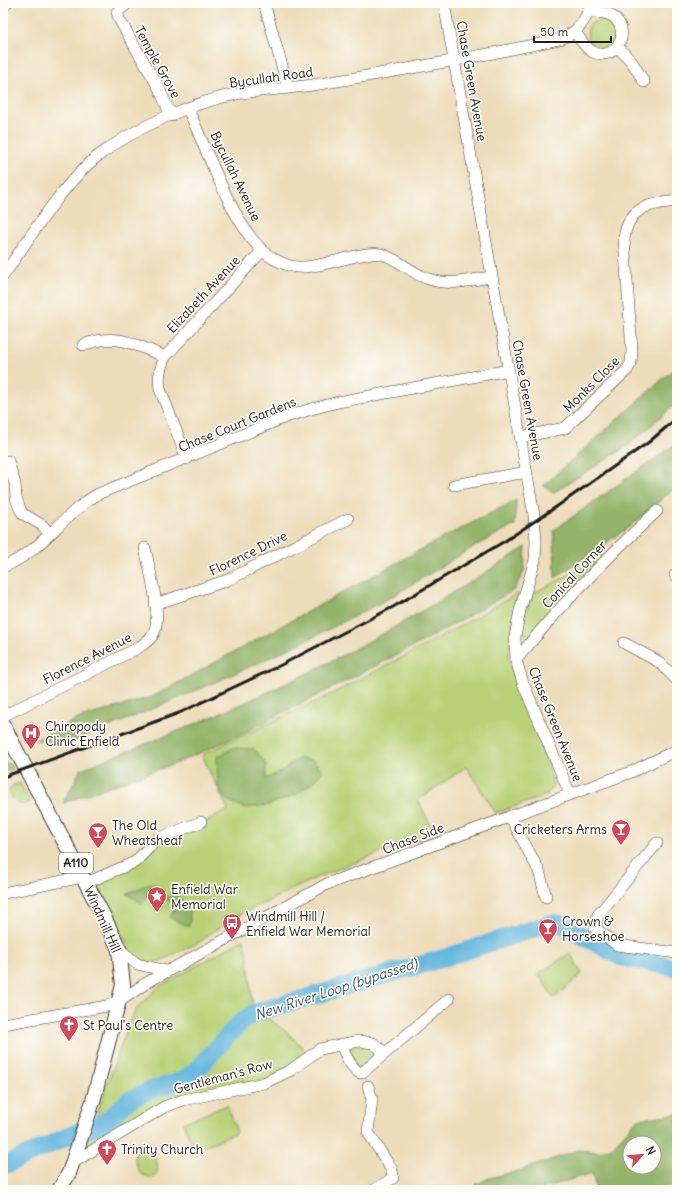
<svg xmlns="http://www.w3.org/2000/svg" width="680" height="1193" viewBox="0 0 680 1193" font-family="Delius,sans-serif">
	<rect width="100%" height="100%" fill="#fdfcf7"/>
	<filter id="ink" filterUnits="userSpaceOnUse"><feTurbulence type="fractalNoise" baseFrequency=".025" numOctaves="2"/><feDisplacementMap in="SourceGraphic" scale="8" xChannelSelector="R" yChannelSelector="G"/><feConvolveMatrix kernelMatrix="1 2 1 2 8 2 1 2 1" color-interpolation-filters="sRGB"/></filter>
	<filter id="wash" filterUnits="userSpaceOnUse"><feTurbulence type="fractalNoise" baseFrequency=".012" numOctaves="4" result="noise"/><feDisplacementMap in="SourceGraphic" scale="16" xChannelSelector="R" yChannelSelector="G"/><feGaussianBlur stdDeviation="0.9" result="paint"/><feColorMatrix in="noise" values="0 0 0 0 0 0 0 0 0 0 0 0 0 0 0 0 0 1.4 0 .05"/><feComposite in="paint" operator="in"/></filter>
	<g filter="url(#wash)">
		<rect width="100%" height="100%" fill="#eddcb9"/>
		<g fill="#b9d278" stroke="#6a774a">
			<circle cx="602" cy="34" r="15"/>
			<path d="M601,560L531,634L525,635L521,632L522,620L535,592C558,582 578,568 601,560Z"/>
			<path d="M518,593L508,655L552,778L553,785L547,795L496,813L466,767L418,800L436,836L402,844L318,877L229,920L201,941L160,961L151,962L139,959L130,949L94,885L157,844L202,828L208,820L228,810L202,755L325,697L424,646Z"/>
			<path d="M20,783L30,802C18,808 14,802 9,791L12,786Z"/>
			<path d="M244,939L247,951L253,1011C273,1019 293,1036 307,1053L297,1062L264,1080L173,1100L83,1152L129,1023L136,1009L160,986Z"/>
			<path d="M570,953L582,974L554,998L538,974Z"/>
			<path d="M364,1044L379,1053L361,1067H357L348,1048Z"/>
			<path d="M227,1105L237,1132L195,1150L183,1123Z"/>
			<path d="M140,1148C154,1149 162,1166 155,1177L150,1178L140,1173C136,1164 131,1155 140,1148Z"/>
		</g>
		<g fill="#92b468" stroke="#576842" fill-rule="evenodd">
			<path d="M677,366V403L626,447L553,493L543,486Z"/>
			<path d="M677,443V486L629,527L555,578L554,530Z"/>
			<path d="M516,500L515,525C471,546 431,574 389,598C284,655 174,701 64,745L35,740L80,718L152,697L431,544Z"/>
			<path d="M526,547L524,571L514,590L426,640L240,735L177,763L63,803L81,769C157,740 233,710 306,674C382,637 455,592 526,547Z"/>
			<path d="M233,748L254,749L266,764V779L282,771L299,758L314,761L323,771L311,784L295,795L269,805L244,808L225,799L218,785L217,757Z"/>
			<path d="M3,762L10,764L13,769L3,772Z"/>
			<path d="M150,883L155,885L163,893L161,897L150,893L142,903L127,894Z"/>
			<path d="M171,894C184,894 193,913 189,925H186L170,918L176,905L166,899Z"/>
			<path d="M677,1114V1190H596L592,1173L538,1190H476L475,1185L489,1178L519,1171L578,1150L599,1152L612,1147L638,1119ZM630,1143H654V1167H630Z"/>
		</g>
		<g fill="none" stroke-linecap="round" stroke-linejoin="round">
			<path stroke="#62b5de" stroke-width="18" d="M3,1166L73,1134L95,1127L108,1119L129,1100L151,1090L183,1080L195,1071L241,1022L254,1013L444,958L551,923L561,924L620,957L677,968"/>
		</g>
	</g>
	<g filter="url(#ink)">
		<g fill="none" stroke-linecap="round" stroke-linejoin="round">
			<defs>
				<g id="minor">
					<path d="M128,3L117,12L119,19L159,88L171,116"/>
					<path d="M264,3L288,87"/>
					<path d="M444,3L534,515L536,541L535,560L520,610L515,637L516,660L523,683L570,794"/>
					<path d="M3,6L7,3"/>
					<path d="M575,32C580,39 585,48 593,52C616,63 633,30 612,16C606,12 596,12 588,12"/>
					<path d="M618,47L632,62L644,82"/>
					<path d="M188,109C206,148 232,222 262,250C270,258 286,266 297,267C321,269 361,250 381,254C397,258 410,272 426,278C447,287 470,280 491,277"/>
					<path d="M3,276C29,239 63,183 98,156C134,128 191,103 236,94C268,89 300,88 331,82C408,69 484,56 560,39C577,33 587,21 590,3"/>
					<path d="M83,345C116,332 134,344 165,357"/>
					<path d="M521,437L565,428L627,370L631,363L632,351L624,239C628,206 650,204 677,201"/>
					<path d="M187,459L160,389C158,376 160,368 165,357L262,251"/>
					<path d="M8,461L15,484L16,498L20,509L23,514L42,525L50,534"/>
					<path d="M454,485L527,472"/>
					<path d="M3,567C44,550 60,516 98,494L286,417L308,410L338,402L509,370"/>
					<path d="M675,575L677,577"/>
					<path d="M155,604L228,580L348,519"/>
					<path d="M624,643L659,662L677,680"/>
					<path d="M516,660C559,607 607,557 657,511"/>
					<path d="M3,716L138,648C145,643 153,638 155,630C161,611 149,568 145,548"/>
					<path d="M510,816L539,871L546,897"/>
					<path d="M657,843L598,915L595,928L617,945L677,953"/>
					<path d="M86,883L135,862L157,839L201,822"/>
					<path d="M3,893L83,877"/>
					<path d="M119,949L137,964L167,971"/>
					<path d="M3,1024L107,1006L120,1001L146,983L327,884L631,772L677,750"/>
					<path d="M341,1044C345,1054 350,1067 360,1073L363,1072L449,999"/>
					<path d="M368,1086L372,1099L368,1132L392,1170L393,1178L374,1190"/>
					<path d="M72,1163L164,1107L183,1100L264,1083L291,1070L320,1049L359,1041L373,1043L385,1053"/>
				</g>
				<path id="major" d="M3,725L104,917L119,949L123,985L93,1101L69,1173L59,1190"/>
			</defs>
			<use href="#minor" stroke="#3b3934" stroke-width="12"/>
			<use href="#major" stroke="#3b3934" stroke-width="16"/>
			<use href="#minor" stroke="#fff" stroke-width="11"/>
			<use href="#major" stroke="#fff" stroke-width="14"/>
			<path stroke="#1c1c1c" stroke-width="3" d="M3,777L179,713L281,665L393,607L505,541L559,505L649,442L677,418"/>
		</g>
	</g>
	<defs>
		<symbol id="hospital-pin" viewBox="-11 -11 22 30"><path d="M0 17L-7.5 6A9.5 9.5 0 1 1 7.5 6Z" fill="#d1495b" stroke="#fdfcf7"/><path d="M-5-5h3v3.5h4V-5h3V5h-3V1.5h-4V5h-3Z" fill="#fff"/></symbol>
		<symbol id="bar-pin" viewBox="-11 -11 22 30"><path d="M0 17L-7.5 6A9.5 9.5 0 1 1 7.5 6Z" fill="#d1495b" stroke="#fdfcf7"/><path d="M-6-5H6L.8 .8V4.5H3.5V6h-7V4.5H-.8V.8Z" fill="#fff"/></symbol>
		<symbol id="sight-pin" viewBox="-11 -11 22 30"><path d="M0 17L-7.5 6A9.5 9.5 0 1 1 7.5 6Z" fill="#d1495b" stroke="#fdfcf7"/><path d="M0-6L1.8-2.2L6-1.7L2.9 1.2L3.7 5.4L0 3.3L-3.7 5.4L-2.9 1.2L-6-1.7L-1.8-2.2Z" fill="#fff"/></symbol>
		<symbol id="bus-pin" viewBox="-11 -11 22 30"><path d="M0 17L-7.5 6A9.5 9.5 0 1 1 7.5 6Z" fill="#d1495b" stroke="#fdfcf7"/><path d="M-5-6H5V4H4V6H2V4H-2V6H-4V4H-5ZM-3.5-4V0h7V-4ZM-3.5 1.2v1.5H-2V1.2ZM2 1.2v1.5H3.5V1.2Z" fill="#fff"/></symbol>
		<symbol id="church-pin" viewBox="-11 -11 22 30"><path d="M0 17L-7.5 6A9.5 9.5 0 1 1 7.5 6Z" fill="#d1495b" stroke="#fdfcf7"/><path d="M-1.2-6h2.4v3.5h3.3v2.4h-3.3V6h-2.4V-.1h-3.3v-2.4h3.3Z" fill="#fff"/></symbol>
	</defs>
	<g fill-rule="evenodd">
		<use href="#hospital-pin" x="20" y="722" width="22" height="30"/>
		<use href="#bar-pin" x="610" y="818" width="22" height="30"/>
		<use href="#bar-pin" x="87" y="821" width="22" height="30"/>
		<use href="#sight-pin" x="146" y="885" width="22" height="30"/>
		<use href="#bus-pin" x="221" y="912" width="22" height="30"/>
		<use href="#bar-pin" x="537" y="917" width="22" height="30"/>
		<use href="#church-pin" x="58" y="1014" width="22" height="30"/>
		<use href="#church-pin" x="96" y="1138" width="22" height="30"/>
	</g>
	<g text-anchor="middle" stroke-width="3.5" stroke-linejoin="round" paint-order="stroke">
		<rect fill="#fdfcf7" stroke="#605f5e" stroke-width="1" x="59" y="853" width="34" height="20" rx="3"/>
		<g font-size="12" font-weight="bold" fill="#1c1c1c">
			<text x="76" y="867">A110</text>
		</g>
		<g font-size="13" fill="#1c1c1c" stroke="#fdfcf7">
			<text transform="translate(158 62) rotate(61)" y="5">Temple Grove</text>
			<text transform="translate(271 77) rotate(-8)" y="5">Bycullah Road</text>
			<text transform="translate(472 81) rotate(80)" y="5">Chase Green Avenue</text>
			<text transform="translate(236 176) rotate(64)" y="5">Bycullah Avenue</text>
			<text transform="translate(203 294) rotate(-47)" y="5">Elizabeth Avenue</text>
			<text transform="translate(591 384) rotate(-45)" y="5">Monks Close</text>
			<text transform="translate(528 400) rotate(80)" y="5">Chase Green Avenue</text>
			<text transform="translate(237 424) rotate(-22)" y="5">Chase Court Gardens</text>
			<text transform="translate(248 553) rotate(-26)" y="5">Florence Drive</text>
			<text transform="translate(574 574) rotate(-47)" y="5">Conical Corner</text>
			<text transform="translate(87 658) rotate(-27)" y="5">Florence Avenue</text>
			<text transform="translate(556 724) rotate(68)" y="5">Chase Green Avenue</text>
			<text transform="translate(413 838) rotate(-21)" y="5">Chase Side</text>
			<text transform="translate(103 919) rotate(66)" y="5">Windmill Hill</text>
			<text transform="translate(223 1076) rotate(-15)" y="5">Gentleman's Row</text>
		</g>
		<g font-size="13" fill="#1c1c1c" stroke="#fdfcf7" text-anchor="start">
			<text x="45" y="731">Chiropody<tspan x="45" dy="15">Clinic Enfield</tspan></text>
			<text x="112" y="830">The Old<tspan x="112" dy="15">Wheatsheaf</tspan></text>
			<text x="607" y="834" text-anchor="end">Cricketers Arms</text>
			<text x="171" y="894">Enfield War<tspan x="171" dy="15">Memorial</tspan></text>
			<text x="246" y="921">Windmill Hill /<tspan x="246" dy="15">Enfield War Memorial</tspan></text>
			<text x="562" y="926">Crown &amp;<tspan x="562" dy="15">Horseshoe</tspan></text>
			<text x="83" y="1030">St Paul's Centre</text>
			<text x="121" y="1154">Trinity Church</text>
		</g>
		<g font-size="14" font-style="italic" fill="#38596a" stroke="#fdfcf7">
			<text transform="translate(336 989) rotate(-18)" y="5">New River Loop (bypassed)</text>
		</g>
	</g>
	<rect width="680" height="1193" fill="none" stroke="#fdfcf7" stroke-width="16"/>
	<g transform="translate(642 1155) rotate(63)"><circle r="19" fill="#fdfcf7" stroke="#a3a29f"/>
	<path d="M0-3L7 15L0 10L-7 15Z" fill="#d1495b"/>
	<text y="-6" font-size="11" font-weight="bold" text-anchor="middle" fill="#1c1c1c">N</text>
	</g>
	<path d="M534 36v6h77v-6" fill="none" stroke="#1c1c1c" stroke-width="2"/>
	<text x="540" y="36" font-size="12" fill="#1c1c1c" stroke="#fdfcf7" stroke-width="3" paint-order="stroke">50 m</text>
</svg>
